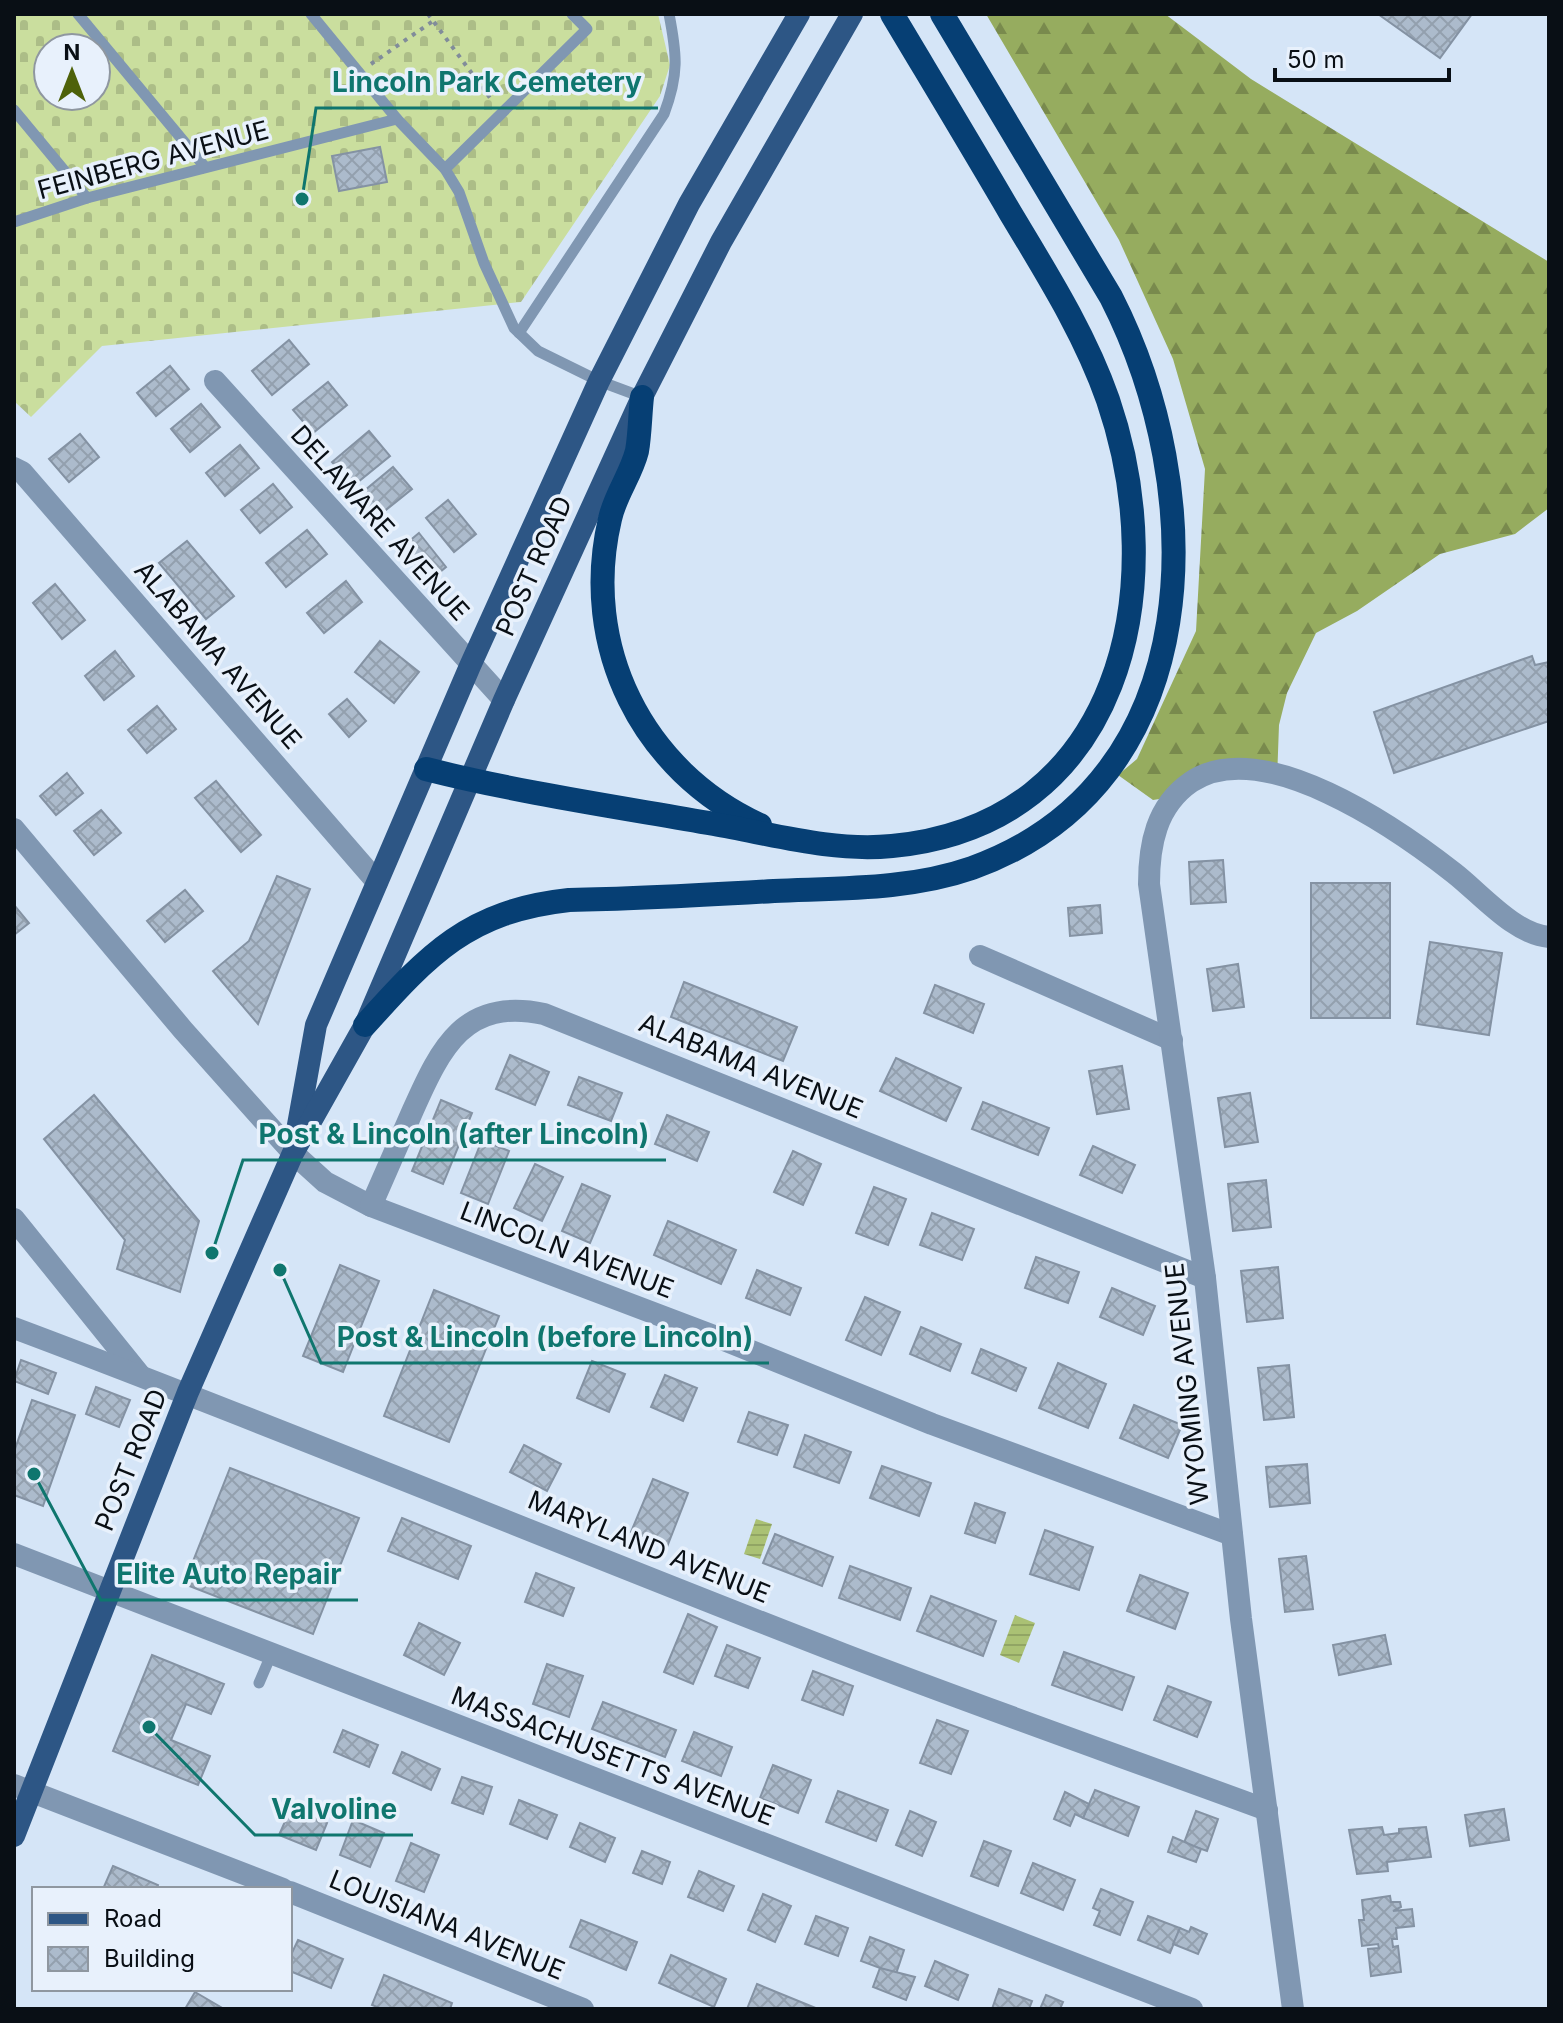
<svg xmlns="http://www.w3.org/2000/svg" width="1563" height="2023" viewBox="0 0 1563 2023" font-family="Inter,sans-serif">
	<defs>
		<pattern id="forest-firs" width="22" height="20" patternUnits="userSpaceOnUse" patternTransform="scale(2)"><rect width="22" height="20" fill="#96ac5f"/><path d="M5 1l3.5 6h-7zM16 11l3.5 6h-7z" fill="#798a4d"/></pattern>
		<pattern id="cemetery-stones" width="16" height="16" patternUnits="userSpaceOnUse" patternTransform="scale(2)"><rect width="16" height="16" fill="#cade9e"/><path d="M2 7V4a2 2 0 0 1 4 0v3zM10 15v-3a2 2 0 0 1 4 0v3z" fill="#acbd87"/></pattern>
		<pattern id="water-rules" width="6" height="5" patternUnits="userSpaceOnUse" patternTransform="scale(2)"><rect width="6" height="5" fill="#aac174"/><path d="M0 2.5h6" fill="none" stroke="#91a564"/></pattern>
		<pattern id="building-cross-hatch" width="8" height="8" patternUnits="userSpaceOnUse" patternTransform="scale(2)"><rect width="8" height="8" fill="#acbbcc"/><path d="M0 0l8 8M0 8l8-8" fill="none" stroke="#93a0ae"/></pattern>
	</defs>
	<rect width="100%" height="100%" fill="#d5e5f7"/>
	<path fill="url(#forest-firs)" d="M986,14H1165L1251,79L1549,262V508L1515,534L1440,554L1357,611L1316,633L1287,693L1279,725L1277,780L1221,776L1185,795L1153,800L1118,775L1137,759L1196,631L1205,469L1173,359L1119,240Z"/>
	<path fill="url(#cemetery-stones)" fill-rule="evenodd" d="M14,14H658L670,65L660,96L521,302L102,346L31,417L14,401ZM48,48H96V96H48Z"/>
	<g fill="url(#water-rules)">
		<path d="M756,1519L772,1524L760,1559L744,1554Z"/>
		<path d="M1015,1615L1035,1623L1019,1663L1000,1655Z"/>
	</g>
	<g fill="url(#building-cross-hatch)" stroke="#8492a3" stroke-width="2">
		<path d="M1378,14H1472L1440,58Z"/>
		<path d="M380,147L387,182L339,191L332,156Z"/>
		<path d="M289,340L309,364L272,395L252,371Z"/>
		<path d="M170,366L189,389L156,416L137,393Z"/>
		<path d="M328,382L347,405L313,433L293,410Z"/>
		<path d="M201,404L220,427L190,452L171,429Z"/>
		<path d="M369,431L390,456L353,486L332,462Z"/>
		<path d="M80,434L99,457L69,482L49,459Z"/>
		<path d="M240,445L259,468L225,496L206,473Z"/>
		<path d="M393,467L412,489L376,518L358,496Z"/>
		<path d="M273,484L292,507L260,533L241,510Z"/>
		<path d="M448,500L476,534L454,552L426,518Z"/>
		<path d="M307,530L327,554L286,587L266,563Z"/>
		<path d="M419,533L446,567L429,581L401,548Z"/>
		<path d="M187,541L234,596L206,619L159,563Z"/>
		<path d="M346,581L362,602L324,633L307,613Z"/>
		<path d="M55,584L85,620L62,639L33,603Z"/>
		<path d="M380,641L419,672L394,703L355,672Z"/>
		<path d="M115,651L134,676L104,700L85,676Z"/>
		<path d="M1532,656L1535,665L1549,662V721L1394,773L1374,712Z"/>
		<path d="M347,699L366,721L349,737L329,714Z"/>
		<path d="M157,706L176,729L147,753L128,730Z"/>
		<path d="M67,773L83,793L56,815L40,796Z"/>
		<path d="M216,781L261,835L241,852L195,798Z"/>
		<path d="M101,810L121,833L94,855L74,831Z"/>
		<path d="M1223,860L1226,902L1191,904L1189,862Z"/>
		<path d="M277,876L310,889L258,1024L213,971L249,941Z"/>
		<rect x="1311" y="883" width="79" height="135"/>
		<path d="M185,890L203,911L165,942L147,921Z"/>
		<path d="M14,905L29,923L14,935Z"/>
		<path d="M1100,905L1102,933L1070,936L1068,908Z"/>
		<path d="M1430,942L1502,953L1489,1035L1417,1024Z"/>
		<path d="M1238,964L1244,1007L1213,1011L1207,969Z"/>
		<path d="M684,982L797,1027L783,1061L671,1017Z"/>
		<path d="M935,985L984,1004L973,1033L924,1013Z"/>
		<path d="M510,1055L549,1072L535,1105L496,1089Z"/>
		<path d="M896,1058L961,1088L946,1121L880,1091Z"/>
		<path d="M1122,1066L1129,1109L1097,1114L1089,1071Z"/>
		<path d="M579,1077L622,1093L611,1121L568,1105Z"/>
		<path d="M1250,1093L1258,1142L1225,1147L1218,1098Z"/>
		<path d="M94,1095L199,1221L180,1292L117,1269L125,1240L44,1139Z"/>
		<path d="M441,1100L472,1113L443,1184L412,1171Z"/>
		<path d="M983,1102L1049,1128L1038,1155L972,1129Z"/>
		<path d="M667,1115L709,1132L697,1161L655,1144Z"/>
		<path d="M482,1140L509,1151L488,1204L461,1193Z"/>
		<path d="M1093,1146L1135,1165L1122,1193L1080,1175Z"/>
		<path d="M793,1151L821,1164L803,1205L774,1192Z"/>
		<path d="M535,1164L563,1177L542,1221L514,1208Z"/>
		<path d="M1266,1180L1271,1227L1233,1231L1228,1184Z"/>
		<path d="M582,1184L610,1196L590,1243L562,1231Z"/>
		<path d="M874,1187L906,1199L888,1245L856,1233Z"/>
		<path d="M932,1213L974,1229L962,1260L920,1245Z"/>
		<path d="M668,1221L736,1250L721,1284L654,1255Z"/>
		<path d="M1036,1257L1079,1272L1068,1303L1025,1288Z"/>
		<path d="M340,1265L379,1281L343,1372L303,1356Z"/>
		<path d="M1278,1267L1283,1318L1247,1322L1241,1271Z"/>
		<path d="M757,1270L801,1288L790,1315L746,1298Z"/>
		<path d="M1112,1288L1155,1306L1143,1335L1100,1317Z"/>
		<path d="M434,1290L499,1316L449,1442L384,1416Z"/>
		<path d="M865,1297L900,1312L881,1355L846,1340Z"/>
		<path d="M921,1327L961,1344L950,1371L910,1354Z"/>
		<path d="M981,1349L1026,1368L1016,1391L972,1373Z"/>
		<path d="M21,1360L56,1373L48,1394L14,1381Z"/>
		<path d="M592,1361L625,1374L609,1412L577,1398Z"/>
		<path d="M1058,1363L1106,1384L1088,1428L1039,1408Z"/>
		<path d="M1289,1365L1294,1417L1264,1420L1258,1368Z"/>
		<path d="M665,1375L697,1388L683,1421L651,1407Z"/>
		<path d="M96,1387L130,1400L119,1427L86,1414Z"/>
		<path d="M32,1400L75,1415L43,1506L14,1495V1452Z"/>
		<path d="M1134,1405L1182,1425L1168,1458L1120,1438Z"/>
		<path d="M749,1412L788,1425L777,1455L738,1442Z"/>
		<path d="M805,1435L851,1452L839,1483L794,1467Z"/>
		<path d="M524,1445L561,1464L547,1491L510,1472Z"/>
		<path d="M1307,1464L1310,1503L1270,1507L1266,1467Z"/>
		<path d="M882,1466L931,1483L919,1516L870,1498Z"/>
		<path d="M230,1468L359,1518L313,1634L184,1584Z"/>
		<path d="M653,1479L688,1493L667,1547L631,1532Z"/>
		<path d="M975,1503L1005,1513L995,1543L965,1533Z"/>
		<path d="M402,1518L471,1546L458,1579L388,1551Z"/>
		<path d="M1045,1530L1093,1547L1079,1590L1030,1574Z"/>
		<path d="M775,1534L833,1557L822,1586L763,1563Z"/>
		<path d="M1306,1556L1313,1609L1285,1612L1279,1559Z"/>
		<path d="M850,1566L911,1588L900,1620L839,1598Z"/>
		<path d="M536,1573L574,1588L563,1616L525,1602Z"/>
		<path d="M1140,1575L1188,1593L1175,1629L1127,1611Z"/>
		<path d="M931,1596L996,1621L983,1656L917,1631Z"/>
		<path d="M688,1614L717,1627L693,1684L664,1672Z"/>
		<path d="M419,1623L460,1643L444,1675L404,1655Z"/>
		<path d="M1385,1635L1391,1664L1339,1675L1333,1645Z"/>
		<path d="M727,1645L760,1658L748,1688L715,1676Z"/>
		<path d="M1064,1652L1134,1677L1122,1710L1052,1685Z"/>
		<path d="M152,1655L224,1684L211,1714L186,1704L171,1740L210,1756L198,1785L113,1751Z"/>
		<path d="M547,1664L583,1676L569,1717L533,1704Z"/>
		<path d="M813,1671L853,1686L843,1715L802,1700Z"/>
		<path d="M1168,1686L1211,1702L1197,1737L1154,1720Z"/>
		<path d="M603,1702L676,1730L665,1757L592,1729Z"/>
		<path d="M937,1720L968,1731L951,1774L920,1763Z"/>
		<path d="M343,1730L378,1745L369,1767L334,1752Z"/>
		<path d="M694,1732L732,1747L721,1776L682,1761Z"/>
		<path d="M402,1752L440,1769L431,1790L393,1773Z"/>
		<path d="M773,1765L811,1780L798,1813L760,1798Z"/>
		<path d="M462,1777L492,1787L483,1814L452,1803Z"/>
		<path d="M1095,1790L1139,1807L1128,1836L1083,1818Z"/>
		<path d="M838,1791L888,1810L876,1841L826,1822Z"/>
		<path d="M1065,1792L1089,1804L1083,1818L1075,1814L1070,1826L1054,1819Z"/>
		<path d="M519,1800L557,1815L547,1839L510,1824Z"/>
		<path d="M291,1808L327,1823L316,1850L279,1835Z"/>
		<path d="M1504,1809L1509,1840L1470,1846L1465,1815Z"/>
		<path d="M910,1811L936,1822L922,1856L896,1845Z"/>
		<path d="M1196,1811L1218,1819L1207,1851L1184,1843Z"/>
		<path d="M353,1820L384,1833L370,1867L340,1855Z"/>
		<path d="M580,1823L615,1838L605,1862L570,1847Z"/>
		<path d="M1382,1827L1384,1835L1399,1833V1829L1426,1827L1431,1857L1387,1862L1388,1871L1357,1874L1349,1830Z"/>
		<path d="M1173,1837L1201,1849L1196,1862L1168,1852Z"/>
		<path d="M984,1841L1011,1851L998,1886L971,1876Z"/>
		<path d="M411,1843L439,1855L424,1892L396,1881Z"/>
		<path d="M642,1851L670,1862L662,1884L633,1873Z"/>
		<path d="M1033,1863L1075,1880L1063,1910L1021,1893Z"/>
		<path d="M113,1866L158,1885L157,1889H103Z"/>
		<path d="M699,1871L734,1886L723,1911L688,1897Z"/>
		<path d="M1101,1889L1133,1902L1120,1935L1094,1925L1100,1911L1093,1908Z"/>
		<path d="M763,1894L791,1906L775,1942L748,1930Z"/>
		<path d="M1390,1896L1391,1902H1400L1401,1907L1393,1911L1412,1909L1414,1926L1396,1928L1397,1939H1392L1393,1947L1398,1946L1401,1972L1371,1976L1368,1949L1379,1948L1378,1944L1362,1946L1359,1920H1364L1362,1900Z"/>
		<path d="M816,1916L848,1928L838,1956L805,1944Z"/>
		<path d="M1148,1916L1180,1928L1170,1953L1138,1940Z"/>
		<path d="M581,1920L637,1942L626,1970L570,1947Z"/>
		<path d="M1191,1927L1207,1934L1198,1954L1173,1944L1180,1928L1189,1932Z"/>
		<path d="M870,1937L904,1950L896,1974L861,1961Z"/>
		<path d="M298,1940L343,1959L331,1988L290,1971V1957Z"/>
		<path d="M671,1955L726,1979L714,2007L659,1983Z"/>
		<path d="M935,1961L968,1975L958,2000L925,1986Z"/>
		<path d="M880,1968L915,1977L906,2000L873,1987Z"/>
		<path d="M384,1975L452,2003L450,2009H382L372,2005Z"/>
		<path d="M757,1984L818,2009H747Z"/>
		<path d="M999,1989L1032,2001L1029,2009H992Z"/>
		<path d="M195,1992L224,2009H185Z"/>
		<path d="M1046,1995L1063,2002L1060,2009H1040Z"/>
	</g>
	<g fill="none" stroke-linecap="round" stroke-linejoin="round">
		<g stroke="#818c9a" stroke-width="4" stroke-dasharray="4 6" stroke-linecap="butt">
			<path d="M428,14L493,102"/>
			<path d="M371,64L433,21"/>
		</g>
		<g stroke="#8097b2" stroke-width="11">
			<path d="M78,14L205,167"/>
			<path d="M311,14L397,119L445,169L459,192L484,263L514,328L538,351L599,381L642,397"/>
			<path d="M14,110L87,198"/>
			<path d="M445,169L587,29L572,14"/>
			<path d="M14,222L87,198L397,119"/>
			<path d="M519,333L664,114C679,74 677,55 669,14"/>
			<path d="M259,1683L271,1655"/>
		</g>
		<g stroke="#8097b2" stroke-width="22">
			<path d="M215,381L504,700"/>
			<path d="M14,468L22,472L377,882"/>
			<path d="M980,956L1172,1040"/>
			<path d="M293,1153L325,1182L371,1206L714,1336L932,1424L1232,1535"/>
			<path d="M371,1206C385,1174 399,1142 413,1110C441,1047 465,997 544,1014L1205,1278"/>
			<path d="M14,1219L139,1374"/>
			<path d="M14,1328C292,1432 566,1547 843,1654C983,1708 1126,1758 1267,1810"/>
			<path d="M14,1554L1192,2009"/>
			<path d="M14,1785L283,1889"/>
			<path d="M290,1892L583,2009"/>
			<path d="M1293,2009L1241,1619L1205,1278L1149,884C1149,845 1156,806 1191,782C1262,734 1398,829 1454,873C1481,894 1514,934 1549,937"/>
		</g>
		<path stroke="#8097b2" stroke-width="22" d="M14,829L183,1030L293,1153"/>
		<g stroke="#2d5685" stroke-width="22">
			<path d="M296,1136L316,1025L470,666L599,381L689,204L799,14"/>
			<path d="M14,1836L188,1392L293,1153L365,1025L504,700L642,397L721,242L852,14"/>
		</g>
		<g stroke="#063f74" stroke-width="24">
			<path d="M642,397C640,415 640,434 637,451C631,475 615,495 610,519C580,646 642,771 760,825"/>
			<path d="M426,769C521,793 618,807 714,824C772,834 832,852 892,846C1123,824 1172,587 1108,400C1085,334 1047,274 1011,214C972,147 932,81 892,14"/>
			<path d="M365,1025C429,954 468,911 569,900C637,899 706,895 774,891C840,888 909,890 972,868C1212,782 1209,489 1111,297L942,14"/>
		</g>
	</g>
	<g text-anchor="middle" stroke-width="7" stroke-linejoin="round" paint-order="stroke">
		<g font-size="26" fill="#090f15" stroke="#e8f1fc">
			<text transform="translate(153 160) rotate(-15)" y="9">FEINBERG AVENUE</text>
			<text transform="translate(380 523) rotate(48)" y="9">DELAWARE AVENUE</text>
			<text transform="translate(534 566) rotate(-66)" y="9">POST ROAD</text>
			<text transform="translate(218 655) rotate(49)" y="9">ALABAMA AVENUE</text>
			<text transform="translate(751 1066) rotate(22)" y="9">ALABAMA AVENUE</text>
			<text transform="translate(567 1250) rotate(21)" y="9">LINCOLN AVENUE</text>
			<text transform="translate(1187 1384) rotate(-96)" y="9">WYOMING AVENUE</text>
			<text transform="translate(131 1460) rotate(-68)" y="9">POST ROAD</text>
			<text transform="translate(649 1547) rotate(22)" y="9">MARYLAND AVENUE</text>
			<text transform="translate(613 1756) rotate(21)" y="9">MASSACHUSETTS AVENUE</text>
			<text transform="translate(447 1925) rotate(22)" y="9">LOUISIANA AVENUE</text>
		</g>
	</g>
	<path fill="none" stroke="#0f766e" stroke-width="3" d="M302 199L316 108H658M212 1253L243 1160H666M280 1270L321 1363H769M34 1474L101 1600H358M149 1727L255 1835H413"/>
	<g fill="#0f766e" stroke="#e8f1fc" stroke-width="3">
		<circle cx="302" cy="199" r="8"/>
		<circle cx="212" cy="1253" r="8"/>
		<circle cx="280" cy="1270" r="8"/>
		<circle cx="34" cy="1474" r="8"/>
		<circle cx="149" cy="1727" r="8"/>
	</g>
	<g font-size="28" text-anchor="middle" font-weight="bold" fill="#0f766e" stroke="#e8f1fc" stroke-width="7" stroke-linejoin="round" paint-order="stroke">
		<text x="487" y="92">Lincoln Park Cemetery</text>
		<text x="454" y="1144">Post &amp; Lincoln (after Lincoln)</text>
		<text x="545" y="1347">Post &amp; Lincoln (before Lincoln)</text>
		<text x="229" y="1584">Elite Auto Repair</text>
		<text x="334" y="1819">Valvoline</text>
	</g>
	<rect width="1563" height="2023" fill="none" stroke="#090f15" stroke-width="32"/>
	<rect x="32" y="1887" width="260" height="104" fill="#e8f1fc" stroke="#8f97a0" stroke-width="2"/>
	<rect x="48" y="1913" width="40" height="12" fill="#2d5685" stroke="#8f97a0" stroke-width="2"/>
	<text x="104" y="1927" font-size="24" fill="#090f15">Road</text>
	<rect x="48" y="1947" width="40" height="24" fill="url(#building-cross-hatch)" stroke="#8f97a0" stroke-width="2"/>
	<text x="104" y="1967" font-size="24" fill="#090f15">Building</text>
	<g transform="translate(72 72)"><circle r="38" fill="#e8f1fc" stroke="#8f97a0" stroke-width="2"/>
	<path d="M0-6L14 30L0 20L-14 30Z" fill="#4e620a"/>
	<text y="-12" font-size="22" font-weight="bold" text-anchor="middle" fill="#090f15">N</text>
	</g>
	<path d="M1275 68v12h174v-12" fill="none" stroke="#090f15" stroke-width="4"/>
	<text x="1287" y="68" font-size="24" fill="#090f15" stroke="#e8f1fc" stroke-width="6" paint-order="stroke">50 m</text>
</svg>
